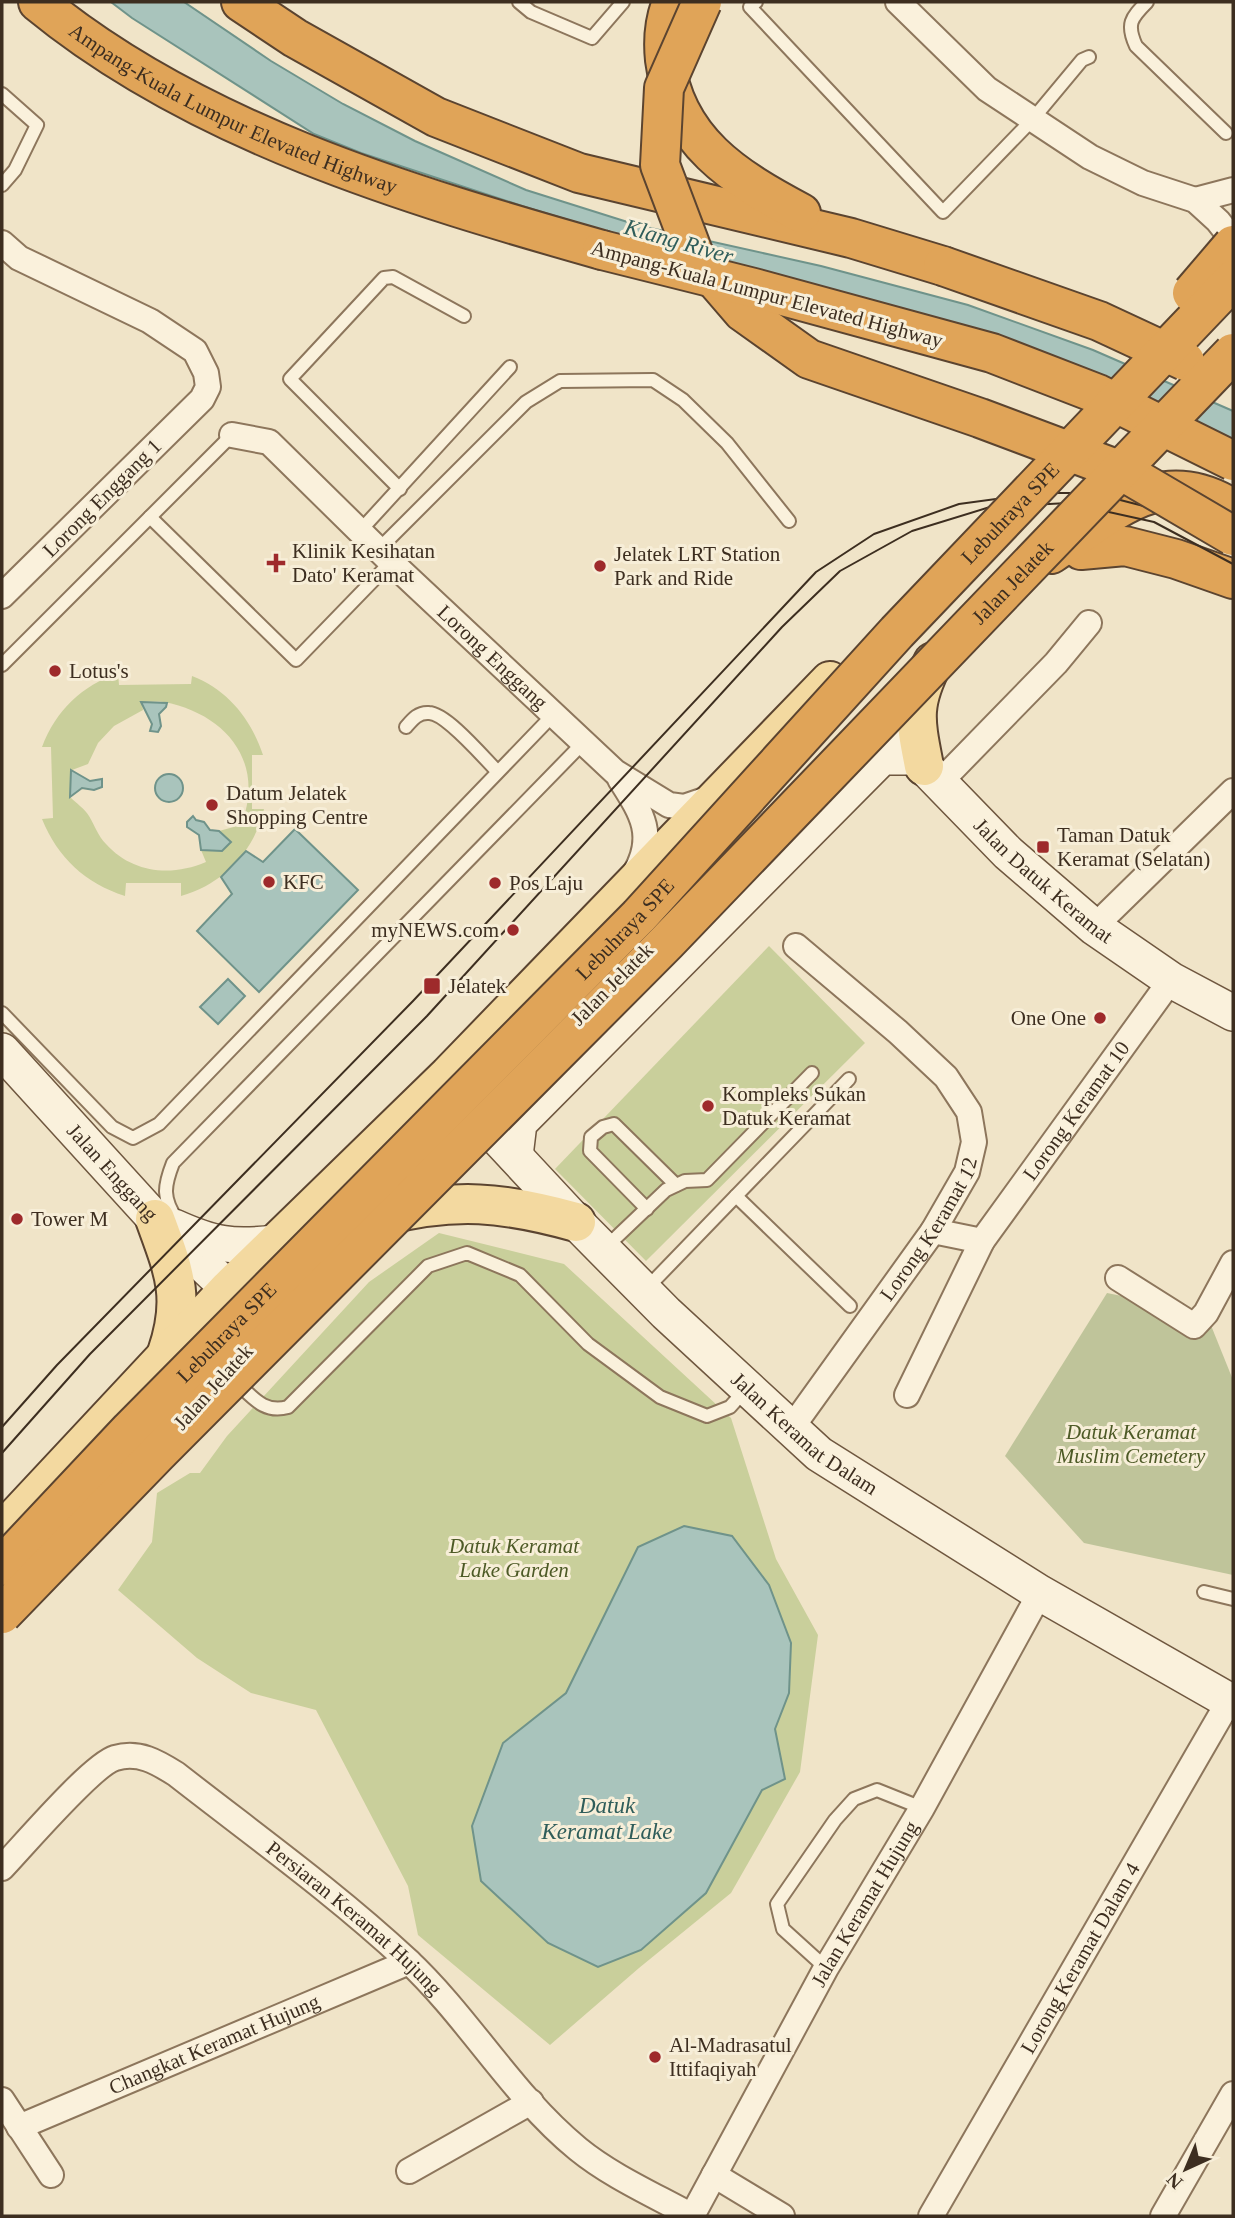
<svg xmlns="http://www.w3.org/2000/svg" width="1235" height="2218" viewBox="0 0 1235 2218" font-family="Georgia,serif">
	<rect width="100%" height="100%" fill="#f0e4c8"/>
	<g fill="#c9cf9b" fill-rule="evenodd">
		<path d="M118,673L119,685L191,684L192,676C228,690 251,719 263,755H252V809H264C254,852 223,884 181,896V883H126L125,896C85,883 58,858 42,819L53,818L51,747H42C56,710 82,686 118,673ZM142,702C149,702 157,701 164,702C226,714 266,762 241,825L219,831L231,842L222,851L201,850L206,862C171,877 132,873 106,844C98,836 95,826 89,816C85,809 76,803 70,797L72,770L88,764L98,743L114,726L143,710Z"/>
		<path d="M769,946L865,1043L646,1261L555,1169Z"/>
		<path d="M439,1233L564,1264L731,1418L776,1559L818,1635L800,1772L731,1893L639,1968L550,2045L418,1935L408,1886L316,1710L251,1693L197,1658L118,1590L152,1542L157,1493L190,1473H200L227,1436L369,1282Z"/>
	</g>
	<path fill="#bfc49a" d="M1107,1293L1206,1313L1233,1380V1575L1084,1543L1005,1456Z"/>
	<g fill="#a9c4bc" stroke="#6f938a" stroke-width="2">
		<path d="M111,2H184L271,61L343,104L415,141L526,190L637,225L821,266L968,305L1093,350L1233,411V442L631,239L522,206L361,153L314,134L132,18Z"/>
		<path d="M141,702L167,703L166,707L159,714L161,726L158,732L150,731L152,724Z"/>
		<path d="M71,770L90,781L102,779V787L94,790L82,788L70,797Z"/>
		<circle cx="169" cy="788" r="14"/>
		<path d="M193,816L196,820L204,822L210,830L219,831L231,842L222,851L201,850L199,835L187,827V822Z"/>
		<path d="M295,829L358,890L259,992L197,931L232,894L221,877L246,851L263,862Z"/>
		<path d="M228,979L245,996L218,1024L200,1007Z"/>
		<path d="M684,1526L732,1536L769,1585L791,1643L789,1693L775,1729L785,1779L762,1790L706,1893L641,1950L598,1967L548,1943L481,1881L472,1826L503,1743L566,1693L638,1547Z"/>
	</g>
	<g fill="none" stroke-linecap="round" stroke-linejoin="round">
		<defs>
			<g id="lane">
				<path d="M519,2L531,12L592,38L623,2"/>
				<path d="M756,2L750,7L943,212L1032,120L1082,60L1089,57"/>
				<path d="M1147,2C1131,18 1126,24 1136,46L1226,133"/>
				<path d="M2,94L37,125L15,170L2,185"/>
				<path d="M400,489L290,379L384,278L393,277L464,316"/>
				<path d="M150,517L296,660L391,562"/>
				<path d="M359,532L510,367"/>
				<path d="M378,550L526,402L560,381L653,380L683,400L727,443L789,521"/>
				<path d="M2,665L232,435"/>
				<path d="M406,727C412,720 418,712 429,713C446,713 484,758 497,771"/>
				<path d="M2,1013L112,1127L133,1138L159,1124L553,715"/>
				<path d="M736,1196L850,1306"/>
				<path d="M647,1209L590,1151L591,1137L603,1127L614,1124L676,1185"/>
				<path d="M177,1220C162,1198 164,1186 173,1163L583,743"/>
				<path d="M604,1249L666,1190L685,1181L707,1180L812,1073"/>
				<path d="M647,1288L849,1079"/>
				<path d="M235,1381C252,1396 263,1414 288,1407L428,1266L467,1253L520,1275L588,1344L660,1397L707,1416L730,1407L746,1389"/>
				<path d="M1204,1592L1233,1599"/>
				<path d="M826,1968L783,1929L777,1904L835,1820L854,1799L877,1790L922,1808"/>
			</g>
			<g id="street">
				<path d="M898,2L987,89L1090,157L1143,183L1195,200L1218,221L1233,240"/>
				<path d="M1195,200L1233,190"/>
				<path d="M2,243L19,258L150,321L195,351L206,373L208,387L202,399L2,596"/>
				<path id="s1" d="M232,435L269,442L391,562L615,772L669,805L684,807L713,797"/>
				<path d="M620,779C641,812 657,835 635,873"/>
				<path d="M940,782L1056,663L1089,623"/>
				<path d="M1094,927L1233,791"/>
				<path d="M933,1231L982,1241"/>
				<path d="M1118,1278L1194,1326L1206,1313L1233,1263"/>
				<path id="s2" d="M907,1395L982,1241L1171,980"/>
				<path id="s3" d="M790,1430L933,1231L967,1172L974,1142L969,1112L946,1077L898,1032L796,946"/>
				<path id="s4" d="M2,1868C23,1846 92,1765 115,1758C139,1751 157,1762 176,1774C254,1835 335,1893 407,1960C469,2018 512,2095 578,2149C611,2176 654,2195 692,2216L826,1968L922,1808L1040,1593"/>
				<path d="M2,2100L51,2175"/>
				<path id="s5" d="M19,2127L409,1962"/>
				<path d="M409,2171L531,2102"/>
				<path d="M714,2175L782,2216"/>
				<path id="s6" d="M931,2216L1229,1701"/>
				<path d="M1163,2216L1233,2094"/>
			</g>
			<g id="secondary">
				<path id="s7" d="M904,746L1008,853L1094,927L1171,980L1233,1013"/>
				<path id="s8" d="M2,1051L155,1219L229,1289"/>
				<path id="s9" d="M467,1105L576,1222L666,1313L819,1454L1040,1593L1233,1703"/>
				<path d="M515,1156L519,1123L882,757H915"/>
				<path d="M174,1227C214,1245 232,1248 275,1243"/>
			</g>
			<g id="primary">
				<path d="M924,766C915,720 911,705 933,662"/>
				<path d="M382,1216C455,1197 504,1202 576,1222"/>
				<path d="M155,1219C174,1271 186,1298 167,1353"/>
				<path d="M2,1532L229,1289L449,1075L830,681"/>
			</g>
			<g id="highway">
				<path id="s10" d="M38,2C196,132 408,195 602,250"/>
				<path d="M241,2L295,38L436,117L579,173L851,238L943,266"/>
				<path d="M672,2C665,19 663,41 665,60C675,141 735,178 801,213"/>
				<path d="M1081,550L1125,546L1176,559L1233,579"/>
				<path d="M1051,554C1112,514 1160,462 1233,509"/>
			</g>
		</defs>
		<use href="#lane" stroke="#8d765c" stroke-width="16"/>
		<use href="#street" stroke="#8d765c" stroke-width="28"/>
		<use href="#secondary" stroke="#6f573f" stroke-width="38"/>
		<use href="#primary" stroke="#5b4430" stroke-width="42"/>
		<use href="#highway" stroke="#5b4430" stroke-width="42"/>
		<use href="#lane" stroke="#faf1dc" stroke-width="12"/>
		<use href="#street" stroke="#faf1dc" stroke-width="24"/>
		<use href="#secondary" stroke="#faf1dc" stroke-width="35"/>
		<use href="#primary" stroke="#f3d9a0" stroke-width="38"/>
		<use href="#highway" stroke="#e0a458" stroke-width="38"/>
		<g stroke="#3d2e20" stroke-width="2">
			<path d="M2,1427L57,1365L413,1001L816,572L874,534L959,504L1039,493H1093L1159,510L1233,547"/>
			<path d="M2,1453L90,1354L427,1016L782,627L840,571L912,531L990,507L1068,503L1154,522L1233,564"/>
		</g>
		<defs>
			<g id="highway-bridge">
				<path d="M702,2L664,88L660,165L694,255L743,312L809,359L980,418L1124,472L1233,536"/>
				<path d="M602,250L754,288L992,353L1098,394L1233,461"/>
				<path d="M943,266L1099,321L1185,361"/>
				<path d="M1192,293L1233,245"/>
				<path id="s11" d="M2,1566L130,1430L639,916L897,632L1233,280"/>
				<path id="s12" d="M2,1614L157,1454L667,942L1233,353"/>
			</g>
		</defs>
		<use href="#highway-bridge" stroke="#5b4430" stroke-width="42" stroke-linecap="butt"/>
		<use href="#highway-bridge" stroke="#e0a458" stroke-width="38"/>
	</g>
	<g fill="#9e2a2b" stroke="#f7eed8" stroke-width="2.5">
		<path d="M272.5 552.5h7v7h7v7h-7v7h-7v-7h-7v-7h7z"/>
		<circle cx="600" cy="566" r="7"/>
		<circle cx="55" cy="671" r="7"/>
		<circle cx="212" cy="805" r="7"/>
		<rect x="1036" y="840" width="14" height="14" rx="3.5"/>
		<circle cx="269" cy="882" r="7"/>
		<circle cx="495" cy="883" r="7"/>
		<circle cx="513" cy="930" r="7"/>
		<rect x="423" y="977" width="18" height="18" rx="3.5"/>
		<circle cx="1100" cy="1018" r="7"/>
		<circle cx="708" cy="1106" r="7"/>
		<circle cx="17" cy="1219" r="7"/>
		<circle cx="655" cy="2057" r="7"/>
	</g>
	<g text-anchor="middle" stroke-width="6" stroke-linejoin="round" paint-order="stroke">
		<g font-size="21" fill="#3d2e20" stroke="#f7eed8">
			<text dy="7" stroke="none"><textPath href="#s10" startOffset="224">Ampang-Kuala Lumpur Elevated Highway</textPath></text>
			<text transform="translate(767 294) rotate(15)" y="7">Ampang-Kuala Lumpur Elevated Highway</text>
			<text transform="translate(102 498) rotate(-45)" y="7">Lorong Enggang 1</text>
			<text dy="7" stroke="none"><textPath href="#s11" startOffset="1458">Lebuhraya SPE</textPath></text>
			<text dy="7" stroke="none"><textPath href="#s12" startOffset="1444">Jalan Jelatek</textPath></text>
			<text dy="7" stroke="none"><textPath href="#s1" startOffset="348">Lorong Enggang</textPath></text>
			<text dy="7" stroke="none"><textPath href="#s7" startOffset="194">Jalan Datuk Keramat</textPath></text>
			<text dy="7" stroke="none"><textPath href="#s11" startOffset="891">Lebuhraya SPE</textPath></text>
			<text transform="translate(612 984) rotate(-45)" y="7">Jalan Jelatek</text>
			<text dy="7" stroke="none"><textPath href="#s2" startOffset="332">Lorong Keramat 10</textPath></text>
			<text dy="7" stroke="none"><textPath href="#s8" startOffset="164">Jalan Enggang</textPath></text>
			<text dy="7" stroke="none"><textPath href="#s3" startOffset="245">Lorong Keramat 12</textPath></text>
			<text dy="7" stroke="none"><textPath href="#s11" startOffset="324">Lebuhraya SPE</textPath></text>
			<text transform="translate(213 1387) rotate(-48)" y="7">Jalan Jelatek</text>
			<text dy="7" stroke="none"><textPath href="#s9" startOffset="472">Jalan Keramat Dalam</textPath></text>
			<text dy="7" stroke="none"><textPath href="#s4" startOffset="1265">Jalan Keramat Hujung</textPath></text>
			<text dy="7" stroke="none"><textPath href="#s4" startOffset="453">Persiaran Keramat Hujung</textPath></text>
			<text dy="7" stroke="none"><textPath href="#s6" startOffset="298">Lorong Keramat Dalam 4</textPath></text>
			<text dy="7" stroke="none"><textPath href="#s5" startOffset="212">Changkat Keramat Hujung</textPath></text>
		</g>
		<g font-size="21" fill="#3d2e20" stroke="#f7eed8" text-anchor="start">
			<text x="292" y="558">Klinik Kesihatan<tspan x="292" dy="24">Dato' Keramat</tspan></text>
			<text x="614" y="561">Jelatek LRT Station<tspan x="614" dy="24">Park and Ride</tspan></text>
			<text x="69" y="678">Lotus's</text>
			<text x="226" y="800">Datum Jelatek<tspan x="226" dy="24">Shopping Centre</tspan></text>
			<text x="1057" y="842">Taman Datuk<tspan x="1057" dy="24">Keramat (Selatan)</tspan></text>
			<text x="283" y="889">KFC</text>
			<text x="509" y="890">Pos Laju</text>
			<text x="499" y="937" text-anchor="end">myNEWS.com</text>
			<text x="448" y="993">Jelatek</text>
			<text x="1086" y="1025" text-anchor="end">One One</text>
			<text x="722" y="1101">Kompleks Sukan<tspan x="722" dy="24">Datuk Keramat</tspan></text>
			<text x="31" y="1226">Tower M</text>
			<text x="669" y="2052">Al-Madrasatul<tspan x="669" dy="24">Ittifaqiyah</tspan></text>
		</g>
		<g font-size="21" font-style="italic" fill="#4d5a26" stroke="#f7eed8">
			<text x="1131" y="1439">Datuk Keramat<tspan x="1131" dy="24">Muslim Cemetery</tspan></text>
			<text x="514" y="1553">Datuk Keramat<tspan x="514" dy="24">Lake Garden</tspan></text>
		</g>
		<g font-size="23" font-style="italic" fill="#2f5d5a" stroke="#f7eed8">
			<text transform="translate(679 241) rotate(16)" y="8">Klang River</text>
			<text x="607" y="1813">Datuk<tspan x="607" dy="26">Keramat Lake</tspan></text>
		</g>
	</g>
	<rect width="1235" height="2218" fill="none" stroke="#3d2e20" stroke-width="7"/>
	<g transform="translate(1186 2169) rotate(224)" stroke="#f7eed8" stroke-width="5" paint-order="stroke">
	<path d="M0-5L12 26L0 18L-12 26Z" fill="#3d2e20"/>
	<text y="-10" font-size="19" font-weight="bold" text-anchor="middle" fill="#3d2e20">N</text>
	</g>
</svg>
